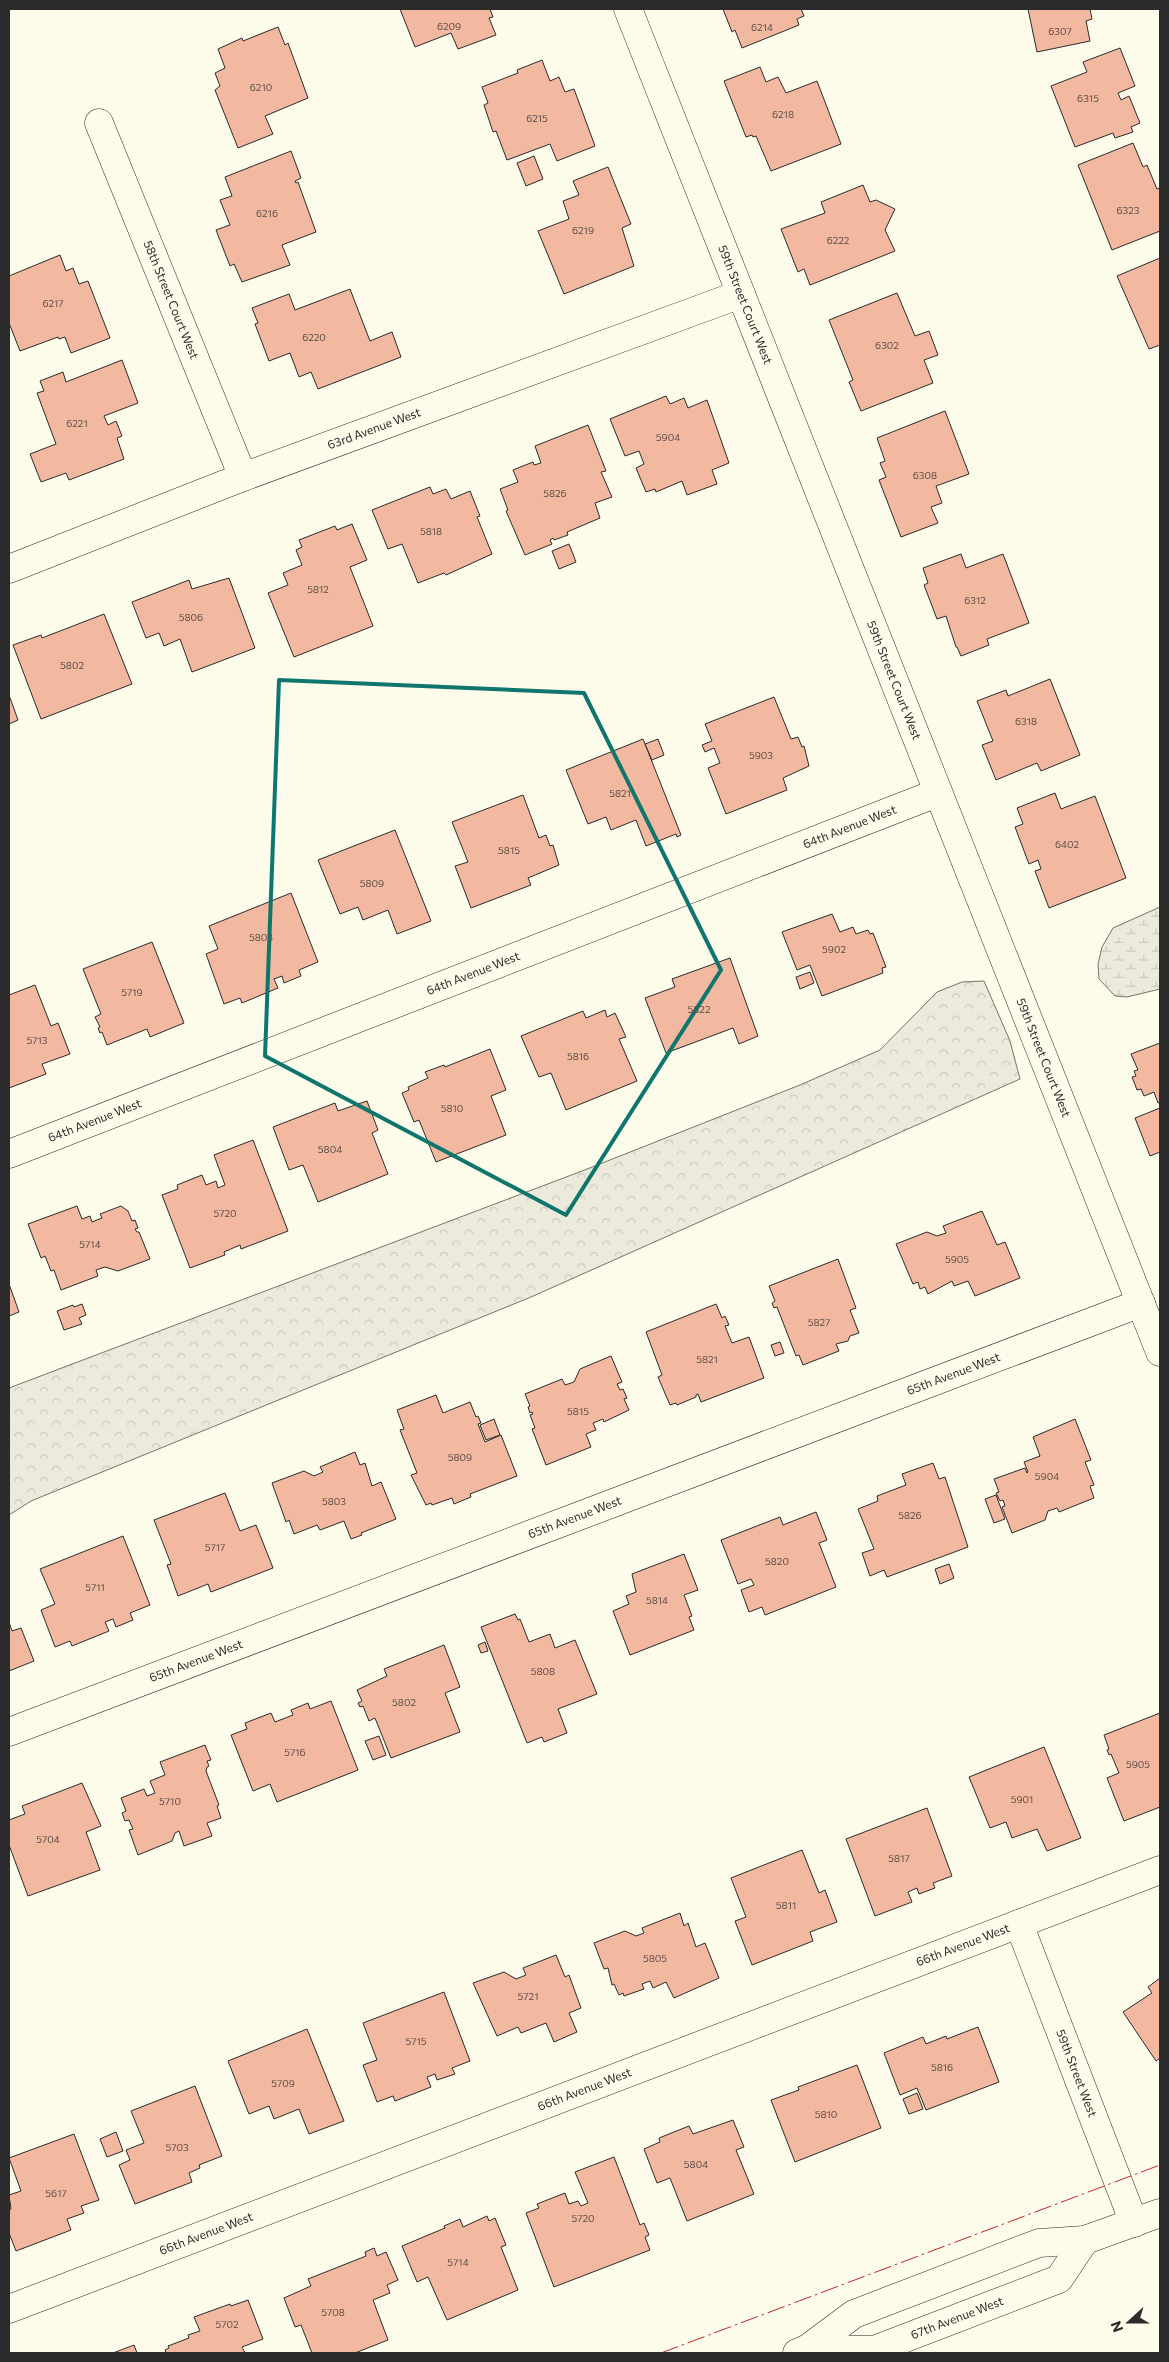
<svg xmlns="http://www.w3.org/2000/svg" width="1169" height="2362" viewBox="0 0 1169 2362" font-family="Commissioner,sans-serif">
	<defs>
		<pattern id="forest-crowns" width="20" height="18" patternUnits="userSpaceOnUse" patternTransform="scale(1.25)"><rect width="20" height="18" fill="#ecebdb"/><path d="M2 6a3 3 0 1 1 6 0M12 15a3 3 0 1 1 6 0" fill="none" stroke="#cbcabc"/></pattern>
		<pattern id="wetland-marsh" width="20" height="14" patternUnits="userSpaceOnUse" patternTransform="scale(1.25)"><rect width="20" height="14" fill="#ecebdb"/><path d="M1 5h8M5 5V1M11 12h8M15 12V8" fill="none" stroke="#cbcabc"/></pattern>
	</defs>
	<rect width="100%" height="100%" fill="#fdfbea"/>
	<path fill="url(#forest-crowns)" stroke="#74746e" d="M984,981L1010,1041L1020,1079L531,1297L31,1501L9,1515V1388L582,1171L800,1085L880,1050L937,992L962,982Z"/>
	<path fill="url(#wetland-marsh)" stroke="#74746e" d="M1160,907V989L1127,997L1115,996L1099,979L1098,964L1102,947L1113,928Z"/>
	<g fill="#f2b8a0" stroke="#2b2b2b">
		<path d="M400,9H490L493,17L489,18L496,35L458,49L451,33L415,47Z"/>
		<path d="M723,9H801L804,16L797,19L799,25L742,48L735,30L732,32Z"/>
		<path d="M1028,9H1090L1092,19L1086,21L1090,41L1037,52Z"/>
		<path d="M278,27L285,45L288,43L308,98L265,116L273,134L238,148L215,90L220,86L215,73L225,68L218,49L242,38L243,41Z"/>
		<path d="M1120,48L1135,86L1118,93L1121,100L1129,96L1140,123L1131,127L1133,132L1115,138L1113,133L1075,147L1051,86L1087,72L1083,62Z"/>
		<path d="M542,60L550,81L559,77L565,92L574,89L595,146L557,161L550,144L507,160L496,131L493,132L484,105L488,103L482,87L518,73L517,70Z"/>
		<path d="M760,67L766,82L778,77L786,93L817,81L841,144L771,171L756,136L753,137L752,135L746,137L724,81Z"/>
		<path d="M1133,143L1143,167L1147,165L1157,189L1160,188V231L1112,250L1078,165Z"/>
		<path d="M291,151L301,178L295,181L296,183L298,182L316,232L282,245L290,265L242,282L234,264L230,266L216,230L230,225L220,200L232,196L225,177Z"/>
		<path d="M534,156L543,179L526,186L517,163Z"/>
		<path d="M608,167L631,224L622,228L634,266L564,294L538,231L569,219L563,201L579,195L573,181Z"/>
		<path d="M863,185L870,202L876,200L895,209L885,230L895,251L810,285L804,269L798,272L781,229L825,213L821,202Z"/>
		<path d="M60,255L66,271L73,268L79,284L88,281L110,338L71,353L65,337L59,339L58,337L20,351L9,323V276Z"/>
		<path d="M1160,258V345L1149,349L1117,276Z"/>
		<path d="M350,289L370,341L392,332L401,357L318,389L311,372L299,377L290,353L269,361L255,324L258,323L252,308L289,294L295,310Z"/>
		<path d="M897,293L915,336L929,331L938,355L924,360L933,383L861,411L849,382L853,380L829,320Z"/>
		<path d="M122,360L138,403L104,416L108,425L116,421L122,436L117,438L124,459L69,480L66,473L41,482L30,454L56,444L37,393L44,391L40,381L63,372L66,382Z"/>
		<path d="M666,396L670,404L684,398L688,408L707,400L729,463L712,470L717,484L687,495L682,481L656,492L655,489L646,492L636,468L644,464L639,451L625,456L610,419Z"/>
		<path d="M945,411L969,474L936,486L942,503L931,507L938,523L901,537L879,480L886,477L880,463L885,461L877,438Z"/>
		<path d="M588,425L606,471L601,472L612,497L595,503L600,518L567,532L568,535L554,540L553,538L550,540L552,544L525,555L506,511L508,510L500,489L518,482L513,470L533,462L534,465L541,463L535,446Z"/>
		<path d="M430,487L433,494L446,489L451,499L470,491L480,516L477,517L492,554L446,575L444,573L418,583L402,544L388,549L372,510Z"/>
		<path d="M352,524L367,560L350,567L373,626L294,657L268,593L288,585L283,573L302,565L296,550L302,547L299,540L335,526L337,530Z"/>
		<path d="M569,544L576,562L559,569L552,551Z"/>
		<path d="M961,554L966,568L1003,554L1029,623L987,639L989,645L961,656L957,647H956L946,616L937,619L924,585L928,583L923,568Z"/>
		<path d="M229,578L255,648L192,672L180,639L164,646L159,633L146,638L132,602L189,580L192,589Z"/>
		<path d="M104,614L132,684L41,719L13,645L41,635L42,638Z"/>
		<path d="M1050,679L1080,755L1041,771L1037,763L996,780L982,745L993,741L977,701L1006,690L1008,696Z"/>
		<path d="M9,695L18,720L9,724Z"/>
		<path d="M774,697L791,739L798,737L802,747L804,746L809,766L783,778L787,790L726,814L708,768L720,763L714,748L705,752L702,745L712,741L705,724Z"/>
		<path d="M643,739L681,835L677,837L676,834L646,846L636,820L611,830L606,817L588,824L566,770Z"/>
		<path d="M658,739L664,755L652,760L645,744Z"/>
		<path d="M1055,793L1061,809L1095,796L1126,878L1049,908L1035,871L1041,869L1038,860L1029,864L1015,827L1023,824L1017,808Z"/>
		<path d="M523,795L539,838L546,835L550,846L553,845L559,865L528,878L531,885L471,908L455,866L468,862L452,822Z"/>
		<path d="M395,830L431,921L397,934L388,910L363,920L358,907L340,914L318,860Z"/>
		<path d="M291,893L318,962L299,970L301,976L284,983L282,976L274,979L278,988L242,1003L240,998L224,1004L206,954L218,949L209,926Z"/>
		<path d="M832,914L840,932L853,927L856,934L868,930L870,934L873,933L886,967L882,968L883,973L822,996L810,965L797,970L782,932Z"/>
		<path d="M152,942L184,1023L150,1037L147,1029L107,1045L102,1032L100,1033L98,1028L100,1027L95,1017L101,1014L83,969Z"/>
		<path d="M730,958L758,1036L739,1044L733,1028L666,1053L645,998L675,987L672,979Z"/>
		<path d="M810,972L814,983L800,989L796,977Z"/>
		<path d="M35,985L51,1026L58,1023L70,1054L42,1064L46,1074L9,1088V995Z"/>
		<path d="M605,1010L607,1017L615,1013L626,1037L619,1039L637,1081L566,1110L551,1073L539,1077L521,1036L583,1011L586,1018Z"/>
		<path d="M1160,1043V1102L1158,1103L1154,1092L1144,1096L1141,1089L1137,1090L1132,1077L1136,1076L1134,1071L1138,1070L1131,1054Z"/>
		<path d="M490,1049L506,1090L491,1096L506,1135L436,1162L419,1120L414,1122L402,1093L409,1090L408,1087L428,1078L425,1072L444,1065L445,1067Z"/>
		<path d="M367,1101L378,1130L372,1133L388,1174L318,1202L303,1165L289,1170L273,1127L335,1103L338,1111Z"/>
		<path d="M1160,1108V1152L1150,1156L1135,1118Z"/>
		<path d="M253,1140L288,1231L241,1249L240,1245L224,1252L225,1255L190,1268L162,1195L178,1189L177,1185L202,1175L206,1185L216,1181L218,1188L225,1185L214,1155Z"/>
		<path d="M77,1206L82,1219L90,1216L92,1222L102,1218L100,1214L121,1206L128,1211L132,1221L135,1220L138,1228L135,1229L137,1232H139L150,1259L118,1271L105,1267L96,1270L98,1276L61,1290L54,1270L51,1271L45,1256L41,1258L28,1224Z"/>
		<path d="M982,1211L997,1245L1005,1242L1020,1278L975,1296L968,1281L954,1286L952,1281L928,1294L925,1287L920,1289L918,1282L913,1284L896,1244L927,1232L937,1236L946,1233L943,1226Z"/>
		<path d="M838,1259L856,1308L850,1310L859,1333L850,1336L848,1341L836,1344L839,1351L803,1365L799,1355L796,1356L777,1307L774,1308L772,1303L775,1301L769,1286Z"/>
		<path d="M9,1284L19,1312L9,1316Z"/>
		<path d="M82,1304L86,1315L79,1318L82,1324L64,1330L57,1311L73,1305L74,1307Z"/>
		<path d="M716,1304L722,1318L725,1316L729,1325L725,1326L732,1343L749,1337L764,1378L701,1402L698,1394L696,1395V1397L677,1405L676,1403L670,1405L658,1377L662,1375L646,1332Z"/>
		<path d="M780,1342L784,1353L775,1356L771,1345Z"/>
		<path d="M611,1356L622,1382L617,1384L620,1390L623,1389L627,1398L624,1399L629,1410L604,1422L603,1419L593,1423L596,1430L586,1434L591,1447L546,1465L532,1429L535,1428L530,1415L533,1414L532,1412L530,1413L528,1407L530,1406L525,1394L562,1379L565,1385L574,1382L580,1369Z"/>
		<path d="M436,1395L443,1413L470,1402L476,1417L478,1416L481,1423L478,1424L485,1442L501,1435L517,1476L470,1494L471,1497L454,1504L452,1498L432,1505L431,1503L426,1505L411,1475L417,1473L400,1430L404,1429L397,1410Z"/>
		<path d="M494,1419L500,1435L486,1440L480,1425Z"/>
		<path d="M1075,1419L1091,1460L1085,1462L1094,1485L1090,1486L1094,1498L1059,1512L1057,1508L1048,1511L1045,1520L1012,1533L1002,1507L1005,1506L1003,1500L1000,1501L996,1493L999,1492L994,1479L1025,1468L1027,1473L1028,1472L1024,1462L1040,1456L1033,1437Z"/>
		<path d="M355,1452L360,1465L365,1463L372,1486L381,1482L396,1519L361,1533L362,1535L351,1539L344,1521L320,1530L317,1525L294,1534L289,1520L286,1522L272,1483L304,1471L314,1476L323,1472L320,1467Z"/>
		<path d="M933,1463L939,1479L945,1477L968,1547L887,1577L884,1570L870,1576L862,1553L874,1549L858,1509L878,1501L877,1496L906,1485L902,1474Z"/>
		<path d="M225,1493L240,1531L256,1525L273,1568L211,1592L208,1584L178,1596L167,1565L171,1564L154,1520Z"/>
		<path d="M996,1495L1005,1519L994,1523L985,1499Z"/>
		<path d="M816,1512L827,1540L819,1543L836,1587L765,1615L762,1607L749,1612L741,1590L754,1585L751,1579L738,1584L721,1540L780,1517L783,1525Z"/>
		<path d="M123,1536L150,1605L130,1613L133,1620L116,1627L113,1619L105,1622L109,1631L72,1646L70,1641L55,1647L41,1610L55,1604L40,1569Z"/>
		<path d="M684,1554L698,1590L684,1595L692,1616L689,1617L694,1630L630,1655L613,1611L629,1604L626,1596L636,1592L632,1574Z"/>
		<path d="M949,1564L954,1578L940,1584L935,1569Z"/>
		<path d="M515,1614L518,1620L520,1619L529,1642L550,1634L555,1648L575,1640L597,1694L558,1709L567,1733L544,1742L542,1737L527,1743L481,1627Z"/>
		<path d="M9,1622L12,1631L21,1628L34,1661L9,1671Z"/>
		<path d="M485,1642L488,1651L481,1653L478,1645Z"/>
		<path d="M444,1645L460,1687L445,1693L460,1732L391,1758L375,1718L369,1721L363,1706L360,1707L358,1703L362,1701L357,1690L387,1676L384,1669Z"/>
		<path d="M331,1701L358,1770L277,1802L270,1784L253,1791L231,1735L247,1729L245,1723L271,1713L275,1722L293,1715L291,1710L308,1703L310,1709Z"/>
		<path d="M1160,1713V1807L1124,1821L1107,1778L1119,1773L1111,1754L1109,1755L1107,1750L1109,1749L1104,1735Z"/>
		<path d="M379,1736L386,1755L373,1760L365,1741Z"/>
		<path d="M205,1745L211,1760L207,1761L209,1766L207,1767L206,1771L219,1805L217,1806L221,1818L207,1823L212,1836L184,1846L179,1831L175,1833L172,1841L138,1855L129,1830L133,1829L129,1820L125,1821L122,1813L126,1811L121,1798L144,1789L147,1796L155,1793L150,1781L165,1775L160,1762Z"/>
		<path d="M1044,1747L1081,1838L1047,1851L1037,1829L1012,1838L1006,1822L990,1828L969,1777Z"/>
		<path d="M82,1783L101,1826L86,1832L100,1870L28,1896L9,1845V1820L25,1814L22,1806Z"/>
		<path d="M927,1808L952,1876L933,1883L935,1888L919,1894L917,1888L908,1892L912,1902L875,1916L846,1839Z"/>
		<path d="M802,1850L819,1893L825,1890L837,1922L810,1932L813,1941L752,1965L735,1921L746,1917L731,1878Z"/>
		<path d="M680,1913L684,1926L688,1923L696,1947L705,1943L719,1978L674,1998L666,1982L653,1988L650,1981L642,1984L644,1989L624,1996L623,1993L619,1995L614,1984L612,1985L608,1968L604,1969L594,1943L625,1931L636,1936L644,1933L642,1928Z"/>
		<path d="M556,1955L565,1977L569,1975L581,2008L569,2013L577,2032L554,2042L546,2023L521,2033L518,2027L497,2036L473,1983L504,1972L516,1979L526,1975L523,1968Z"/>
		<path d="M1160,1978V2058L1156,2061L1123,2012L1152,1993L1148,1987Z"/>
		<path d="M444,1992L470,2061L452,2068L455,2074L437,2080L435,2074L427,2077L431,2087L395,2101L393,2096L377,2102L363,2065L377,2060L363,2023Z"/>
		<path d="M978,2027L999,2082L926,2110L917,2088L900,2095L884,2053L923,2037L926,2044L946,2036L947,2039Z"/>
		<path d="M307,2029L344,2121L309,2134L299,2109L274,2119L269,2106L249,2114L228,2061Z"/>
		<path d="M857,2065L881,2128L795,2162L771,2100L799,2090L798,2087Z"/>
		<path d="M195,2086L222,2156L199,2165L200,2168L189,2173L192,2182L135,2204L119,2165L130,2160L126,2150L144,2143L131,2111Z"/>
		<path d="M917,2093L923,2109L909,2114L903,2099Z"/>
		<path d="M733,2120L744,2147L736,2150L754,2194L687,2221L670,2178L657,2183L644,2149L660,2142L659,2138L689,2126L693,2134Z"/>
		<path d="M116,2132L123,2151L107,2157L100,2139Z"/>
		<path d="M74,2134L99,2200L81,2206L84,2213L67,2219L71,2230L16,2251L9,2233V2210L11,2209L9,2195L21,2191L9,2158Z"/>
		<path d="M614,2157L640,2225L644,2223L649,2235L645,2237L650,2250L554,2287L526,2213L539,2208L537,2204L565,2193L569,2204L578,2201L581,2206L588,2203L575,2172Z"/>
		<path d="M487,2216L489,2221L495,2218L506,2245L501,2247L518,2290L447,2320L428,2277L417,2282L402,2246L445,2228L444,2226L460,2219L463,2227Z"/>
		<path d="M374,2248L377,2256L386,2252L398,2280L387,2285L390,2293L373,2300L388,2340L355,2353H312L301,2325L295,2327L284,2298L311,2286L308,2279L366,2256L365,2252Z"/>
		<path d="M248,2300L263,2339L242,2347L245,2353H166L165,2350L169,2348L168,2346L189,2338L188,2335L200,2331L194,2317L230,2304L231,2306Z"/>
		<path d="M134,2345L137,2353H113Z"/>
	</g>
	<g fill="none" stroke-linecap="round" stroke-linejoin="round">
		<defs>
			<g id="street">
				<path id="s1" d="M628,9L1160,1352"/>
				<path id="s2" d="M99,123L243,477"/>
				<path id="s3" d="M9,569L243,477L741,294"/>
				<path id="s4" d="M9,1154L937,793"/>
				<path id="s5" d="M9,1732L1141,1303"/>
				<path id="s6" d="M1019,1924L1134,2223"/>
				<path id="s7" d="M9,2309L1160,1870"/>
			</g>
			<g id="secondary">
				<path id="s8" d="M807,2349L874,2350L1059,2279L1085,2240"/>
				<path d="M797,2353L807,2349L854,2314L1039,2243L1085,2240L1160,2213"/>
			</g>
		</defs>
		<use href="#street" stroke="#2b2b2b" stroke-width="29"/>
		<use href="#secondary" stroke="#2b2b2b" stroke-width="29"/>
		<use href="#street" stroke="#fdfbea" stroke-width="28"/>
		<use href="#secondary" stroke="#fdfbea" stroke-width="28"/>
		<path stroke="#c62828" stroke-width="1" stroke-dasharray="18 4 2.5 4" stroke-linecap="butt" d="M661,2353L1160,2165"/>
	</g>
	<path fill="none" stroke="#0f766e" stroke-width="4" stroke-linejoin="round" d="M279,680L584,693L721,970L566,1215L265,1056Z"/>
	<g text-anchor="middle" stroke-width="4" stroke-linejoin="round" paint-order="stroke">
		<g font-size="10" fill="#5d4e48">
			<text x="449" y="30">6209</text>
			<text x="762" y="31">6214</text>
			<text x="1060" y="35">6307</text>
			<text x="261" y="91">6210</text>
			<text x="1088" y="102">6315</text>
			<text x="783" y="118">6218</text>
			<text x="537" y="122">6215</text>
			<text x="1128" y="214">6323</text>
			<text x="267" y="217">6216</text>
			<text x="583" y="234">6219</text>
			<text x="838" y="244">6222</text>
			<text x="53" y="307">6217</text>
			<text x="314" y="341">6220</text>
			<text x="887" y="349">6302</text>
			<text x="77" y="427">6221</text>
			<text x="668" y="441">5904</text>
			<text x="925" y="479">6308</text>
			<text x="555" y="497">5826</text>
			<text x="431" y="535">5818</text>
			<text x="318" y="593">5812</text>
			<text x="975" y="604">6312</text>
			<text x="191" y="621">5806</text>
			<text x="72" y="669">5802</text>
			<text x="1026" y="725">6318</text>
			<text x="761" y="759">5903</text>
			<text x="620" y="797">5821</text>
			<text x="1067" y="848">6402</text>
			<text x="509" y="854">5815</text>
			<text x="372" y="887">5809</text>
			<text x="261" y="941">5803</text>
			<text x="834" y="953">5902</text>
			<text x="132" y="996">5719</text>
			<text x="699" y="1013">5822</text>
			<text x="37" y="1044">5713</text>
			<text x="578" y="1060">5816</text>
			<text x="452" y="1112">5810</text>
			<text x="330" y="1153">5804</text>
			<text x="225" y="1217">5720</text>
			<text x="90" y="1248">5714</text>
			<text x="957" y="1263">5905</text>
			<text x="819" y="1326">5827</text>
			<text x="707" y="1363">5821</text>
			<text x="578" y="1415">5815</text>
			<text x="460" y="1461">5809</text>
			<text x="1047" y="1480">5904</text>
			<text x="334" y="1505">5803</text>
			<text x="910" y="1519">5826</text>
			<text x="215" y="1551">5717</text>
			<text x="777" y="1565">5820</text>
			<text x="95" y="1591">5711</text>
			<text x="657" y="1604">5814</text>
			<text x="543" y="1675">5808</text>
			<text x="404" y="1706">5802</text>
			<text x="295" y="1756">5716</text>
			<text x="1138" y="1768">5905</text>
			<text x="1022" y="1803">5901</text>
			<text x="170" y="1805">5710</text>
			<text x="48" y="1843">5704</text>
			<text x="899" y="1862">5817</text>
			<text x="786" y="1909">5811</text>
			<text x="655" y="1962">5805</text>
			<text x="528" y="2000">5721</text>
			<text x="416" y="2045">5715</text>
			<text x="942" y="2071">5816</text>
			<text x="283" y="2087">5709</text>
			<text x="826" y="2118">5810</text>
			<text x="177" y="2151">5703</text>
			<text x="696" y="2168">5804</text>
			<text x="56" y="2197">5617</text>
			<text x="583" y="2222">5720</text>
			<text x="458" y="2266">5714</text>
			<text x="333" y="2316">5708</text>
			<text x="227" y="2328">5702</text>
		</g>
		<g font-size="12" fill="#2b2b2b" stroke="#fdfbea">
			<text dy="4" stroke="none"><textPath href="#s2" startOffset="191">58th Street Court West</textPath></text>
			<text dy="4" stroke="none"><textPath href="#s1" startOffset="318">59th Street Court West</textPath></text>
			<text dy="4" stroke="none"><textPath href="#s3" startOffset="391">63rd Avenue West</textPath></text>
			<text dy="4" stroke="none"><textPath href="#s1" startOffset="722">59th Street Court West</textPath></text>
			<text dy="4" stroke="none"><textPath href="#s4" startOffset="902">64th Avenue West</textPath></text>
			<text dy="4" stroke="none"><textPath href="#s4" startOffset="498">64th Avenue West</textPath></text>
			<text dy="4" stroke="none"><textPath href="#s1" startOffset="1128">59th Street Court West</textPath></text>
			<text dy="4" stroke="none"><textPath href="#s4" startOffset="92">64th Avenue West</textPath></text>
			<text dy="4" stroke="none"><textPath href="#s5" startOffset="1010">65th Avenue West</textPath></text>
			<text dy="4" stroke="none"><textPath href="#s5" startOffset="605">65th Avenue West</textPath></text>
			<text dy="4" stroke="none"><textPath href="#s5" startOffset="200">65th Avenue West</textPath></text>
			<text dy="4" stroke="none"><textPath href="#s7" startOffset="1021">66th Avenue West</textPath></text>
			<text dy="4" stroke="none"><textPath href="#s6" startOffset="160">59th Street West</textPath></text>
			<text dy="4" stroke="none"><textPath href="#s7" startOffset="616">66th Avenue West</textPath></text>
			<text dy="4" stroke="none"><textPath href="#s7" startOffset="211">66th Avenue West</textPath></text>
			<text dy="4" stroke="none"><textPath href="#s8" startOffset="156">67th Avenue West</textPath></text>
		</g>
	</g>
	<rect width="1169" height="2362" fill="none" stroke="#2b2b2b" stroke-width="20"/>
	<g transform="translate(1129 2322) rotate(249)" stroke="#fdfbea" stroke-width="4" paint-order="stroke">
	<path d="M0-4L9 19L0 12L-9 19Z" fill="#2b2b2b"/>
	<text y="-8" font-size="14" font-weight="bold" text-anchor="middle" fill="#2b2b2b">N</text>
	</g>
</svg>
